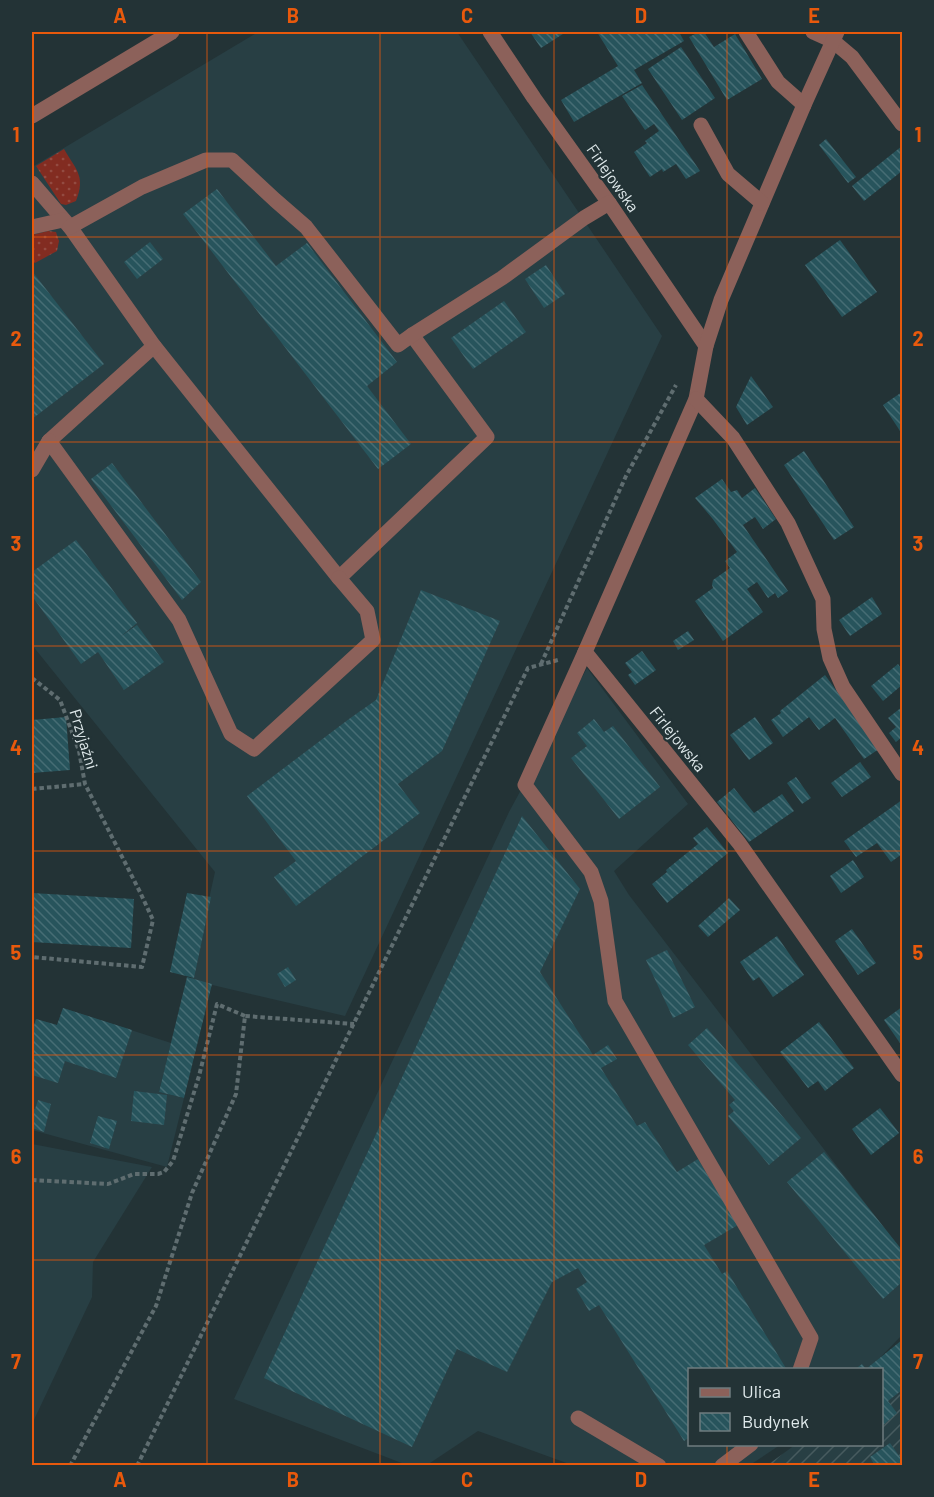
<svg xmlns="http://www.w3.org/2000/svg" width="934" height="1497" viewBox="0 0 934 1497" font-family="Barlow,sans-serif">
	<defs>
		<pattern id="industrial-furrows" width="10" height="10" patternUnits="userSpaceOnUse" patternTransform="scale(1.5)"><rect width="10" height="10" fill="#283f44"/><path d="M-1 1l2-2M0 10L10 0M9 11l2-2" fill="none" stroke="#475b5f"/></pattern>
		<pattern id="grass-dots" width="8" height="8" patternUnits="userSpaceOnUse" patternTransform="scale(1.5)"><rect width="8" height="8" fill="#822c21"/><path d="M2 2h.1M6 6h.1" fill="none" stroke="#934b41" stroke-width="1.8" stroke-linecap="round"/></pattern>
		<pattern id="building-back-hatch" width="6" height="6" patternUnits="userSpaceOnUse" patternTransform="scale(1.5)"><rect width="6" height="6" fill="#27545c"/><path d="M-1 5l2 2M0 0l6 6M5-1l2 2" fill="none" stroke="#466d74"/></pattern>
	</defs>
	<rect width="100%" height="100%" fill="#233336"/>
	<g fill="#283f44">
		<path d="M258,32H457L662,336L345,1016L191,980L215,872L32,645V167Z"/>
		<path d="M587,668L688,804L614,871L629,895L902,1251V1335L869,1369L690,1370V1444L780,1445L750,1465H572L478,1431L427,1465H407L234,1399L509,812Z"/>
		<path d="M63,1008L171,1043L159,1092L184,1098L167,1167L32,1130V1032L36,1019L57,1025Z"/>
		<path d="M32,1144L152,1167L93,1262L92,1297L32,1424Z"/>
	</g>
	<path fill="url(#industrial-furrows)" d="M902,1350V1465L766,1466L795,1445L882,1444V1371Z"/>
	<g fill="url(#grass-dots)">
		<path d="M64,149C76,170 86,176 76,201L66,205L61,204L36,166Z"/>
		<path d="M48,231L56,232L59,241L57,251L35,263L32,262V235Z"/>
	</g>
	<g fill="url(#building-back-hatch)">
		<path d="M530,32H566L541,48Z"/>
		<path d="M597,32H646L648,34L652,32H679L684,41L634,70L642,83L574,122L561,100L618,66Z"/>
		<path d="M699,32H704L714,47L735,34L762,79L727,100L689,37Z"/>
		<path d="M681,47L715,98L682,120L648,69Z"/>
		<path d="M642,85L700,171L686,179L676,164L663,172L662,169L650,177L634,152L647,143L645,141L659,131L654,124L645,130L622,96Z"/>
		<path d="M826,139L856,177L848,183L819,145Z"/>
		<path d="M902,146V171L864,201L852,186Z"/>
		<path d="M217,189L276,266L307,243L397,362L367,386L411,444L378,469L183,214Z"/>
		<path d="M840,240L877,292L842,317L805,265Z"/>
		<path d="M150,242L163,259L137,279L124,262Z"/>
		<path d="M546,265L565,294L544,308L525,279Z"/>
		<path d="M32,271L104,364L32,419Z"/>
		<path d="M504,301L526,332L473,369L451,338Z"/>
		<path d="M751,376L773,407L747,425L736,407Z"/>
		<path d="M902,392V434L883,405Z"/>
		<path d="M804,451L854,527L834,540L784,465Z"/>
		<path d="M112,463L201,582L182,600L91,479Z"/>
		<path d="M722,479L731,492L737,490L742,498L755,488L776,519L763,529L755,517L743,525L788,591L778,598L775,593L768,598L757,582L747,589L763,612L723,641L695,601L713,588L712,585L713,580L730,568L725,561L737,552L712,518L695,498Z"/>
		<path d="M76,540L137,623L120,637L137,625L164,662L124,690L98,652L81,664L32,596V572Z"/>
		<path d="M421,590L500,621L442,751L398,784L420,813L296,906L274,877L296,861L247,796L349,719L376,700Z"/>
		<path d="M872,597L882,614L850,636L839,620Z"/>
		<path d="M688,631L694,640L678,650L673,641Z"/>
		<path d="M642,651L656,670L635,685L628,675L632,672L625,663Z"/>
		<path d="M898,664L902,670V685L883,701L871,686Z"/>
		<path d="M825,675L879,749L864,759L835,718L819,730L809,717L783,737L771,720L781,713L780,711Z"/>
		<path d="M902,707V737L896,742L889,733L896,727L888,718Z"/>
		<path d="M66,717L70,770L32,773V720Z"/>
		<path d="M755,717L773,743L749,760L730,735Z"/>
		<path d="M594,719L604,732L613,726L660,787L619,819L571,758L587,746L577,733Z"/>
		<path d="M860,762L871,777L842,797L831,783Z"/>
		<path d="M796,777L811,798L802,804L787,783Z"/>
		<path d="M734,788L754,813L782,794L794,811L749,842L717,802Z"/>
		<path d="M902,800V854L891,862L877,843L856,857L844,841Z"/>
		<path d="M522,816L580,889L540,972L593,1055L608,1045L617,1059L601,1068L637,1126L645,1122L677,1172L698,1159L738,1225L704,1245L722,1274L727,1271L787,1370H690V1437L684,1441L599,1305L589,1311L576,1289L587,1282L578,1268L552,1282L507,1372L457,1349L412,1447L264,1378Z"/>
		<path d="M707,827L728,853L667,903L652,884L667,872L666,870L698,844L693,838Z"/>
		<path d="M853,860L864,877L841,893L830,876Z"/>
		<path d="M32,893L134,899L131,948L32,942Z"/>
		<path d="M187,893L211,897L194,978L170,972Z"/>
		<path d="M729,898L740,910L708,937L698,926Z"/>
		<path d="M852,929L876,963L858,975L835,941Z"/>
		<path d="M777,936L804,975L773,997L759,977L753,981L740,962Z"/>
		<path d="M667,950L695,1007L673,1018L646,960Z"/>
		<path d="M288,967L296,980L285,987L277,974Z"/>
		<path d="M187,977L212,984L184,1098L159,1092Z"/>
		<path d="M902,1007V1046L884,1020Z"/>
		<path d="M63,1008L132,1030L116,1078L65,1061L58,1083L32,1075V1032L36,1019L57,1025Z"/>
		<path d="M819,1022L854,1068L825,1091L818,1081L808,1088L780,1052Z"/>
		<path d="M707,1028L801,1138L769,1165L728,1116L734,1111L729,1105L735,1100L688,1045Z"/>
		<path d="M134,1091L167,1095L164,1125L131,1121Z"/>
		<path d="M38,1100L51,1104L44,1132L32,1128V1108L35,1109Z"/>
		<path d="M880,1108L899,1133L871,1155L852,1129Z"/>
		<path d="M98,1116L117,1121L109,1149L90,1143Z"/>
		<path d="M824,1152L902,1250V1282L883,1299L787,1182Z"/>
		<path d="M902,1340V1390L888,1401L897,1413L882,1426V1370H854L862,1364L866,1369Z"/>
		<path d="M890,1443L902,1460V1466H875L870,1457Z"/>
	</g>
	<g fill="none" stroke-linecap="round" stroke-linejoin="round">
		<g stroke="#5f6d70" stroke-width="4" stroke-dasharray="4.5 3" stroke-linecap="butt">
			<path d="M541,664L626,476L676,385"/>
			<path d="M32,678L60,700L79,751L85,784L140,892L153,920L142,967L32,957"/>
			<path d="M32,789L85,784"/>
			<path d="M32,1180L108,1184L134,1174H158L164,1172L173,1161L199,1076L217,1004L245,1016"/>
			<path d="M70,1466L156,1306L192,1193L236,1094L245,1016L354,1024"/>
			<path d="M137,1466L528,668L558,660"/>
		</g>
		<g stroke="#8c615a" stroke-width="15">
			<path d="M490,32L534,98L609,203L706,346"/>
			<path d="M746,32L778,82L804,105"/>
			<path d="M813,32L833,41L852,57L902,124"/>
			<path d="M837,32L804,105L721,300L706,346L696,399L585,652L739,843L902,1075"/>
			<path d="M32,116L172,32"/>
			<path d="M701,125L728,174L762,203"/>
			<path d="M32,183L70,227L154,346L339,578L487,437L412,335"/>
			<path d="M32,227L63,220"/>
			<path d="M70,227L142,187L206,160H232L275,200L306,227L398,345L412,335L502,278L584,218L609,203"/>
			<path d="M154,346L49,441L179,620L231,734L254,749L373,640L367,611L339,578"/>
			<path d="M696,399L733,438L788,523L823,599L824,629L830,658L843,687L902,774"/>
			<path d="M32,470L49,441"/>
			<path d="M585,652L525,785L591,872L601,901L615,1001L811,1338L800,1370"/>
			<path d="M578,1418L659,1466"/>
			<path d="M722,1466L751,1444"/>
		</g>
	</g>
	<path fill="none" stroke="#e8590c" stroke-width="1.5" stroke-opacity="0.55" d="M207,32V1466M380,32V1466M554,32V1466M727,32V1370M32,237H902M32,442H902M32,646H902M32,851H902M32,1055H902M32,1260H902M727,1444V1466"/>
	<g text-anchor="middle" stroke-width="4.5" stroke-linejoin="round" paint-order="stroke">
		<g font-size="16" fill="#e0eaec" stroke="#233336">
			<text transform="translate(613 178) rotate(55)" y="6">Firlejowska</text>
			<text transform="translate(84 739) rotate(73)" y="6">Przyjaźni</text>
			<text transform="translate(678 739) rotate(51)" y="6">Firlejowska</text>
		</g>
	</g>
	<rect width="934" height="1497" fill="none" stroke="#233336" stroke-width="66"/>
	<rect x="688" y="1368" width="195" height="78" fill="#233336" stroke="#6f7c7f" stroke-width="1.5"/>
	<rect x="700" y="1388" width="30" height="9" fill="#8c615a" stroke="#6f7c7f" stroke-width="1.5"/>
	<text x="742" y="1398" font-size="18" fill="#e0eaec">Ulica</text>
	<rect x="700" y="1413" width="30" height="18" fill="url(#building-back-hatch)" stroke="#6f7c7f" stroke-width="1.5"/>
	<text x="742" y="1428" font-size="18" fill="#e0eaec">Budynek</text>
	<rect x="33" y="33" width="868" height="1431" fill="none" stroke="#e8590c" stroke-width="2"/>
	<g font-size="20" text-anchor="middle" font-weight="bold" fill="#e8590c">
		<text x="120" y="23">A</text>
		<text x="293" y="23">B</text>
		<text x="467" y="23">C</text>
		<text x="641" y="23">D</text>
		<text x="814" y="23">E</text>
		<text x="16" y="142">1</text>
		<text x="918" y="142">1</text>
		<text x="16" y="346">2</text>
		<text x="918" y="346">2</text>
		<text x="16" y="551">3</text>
		<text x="918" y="551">3</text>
		<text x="16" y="755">4</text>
		<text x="918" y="755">4</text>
		<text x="16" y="960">5</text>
		<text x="918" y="960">5</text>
		<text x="16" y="1164">6</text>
		<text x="918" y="1164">6</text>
		<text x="16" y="1369">7</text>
		<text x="918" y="1369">7</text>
		<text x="120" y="1487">A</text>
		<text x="293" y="1487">B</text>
		<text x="467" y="1487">C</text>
		<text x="641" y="1487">D</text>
		<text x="814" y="1487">E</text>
	</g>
</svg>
